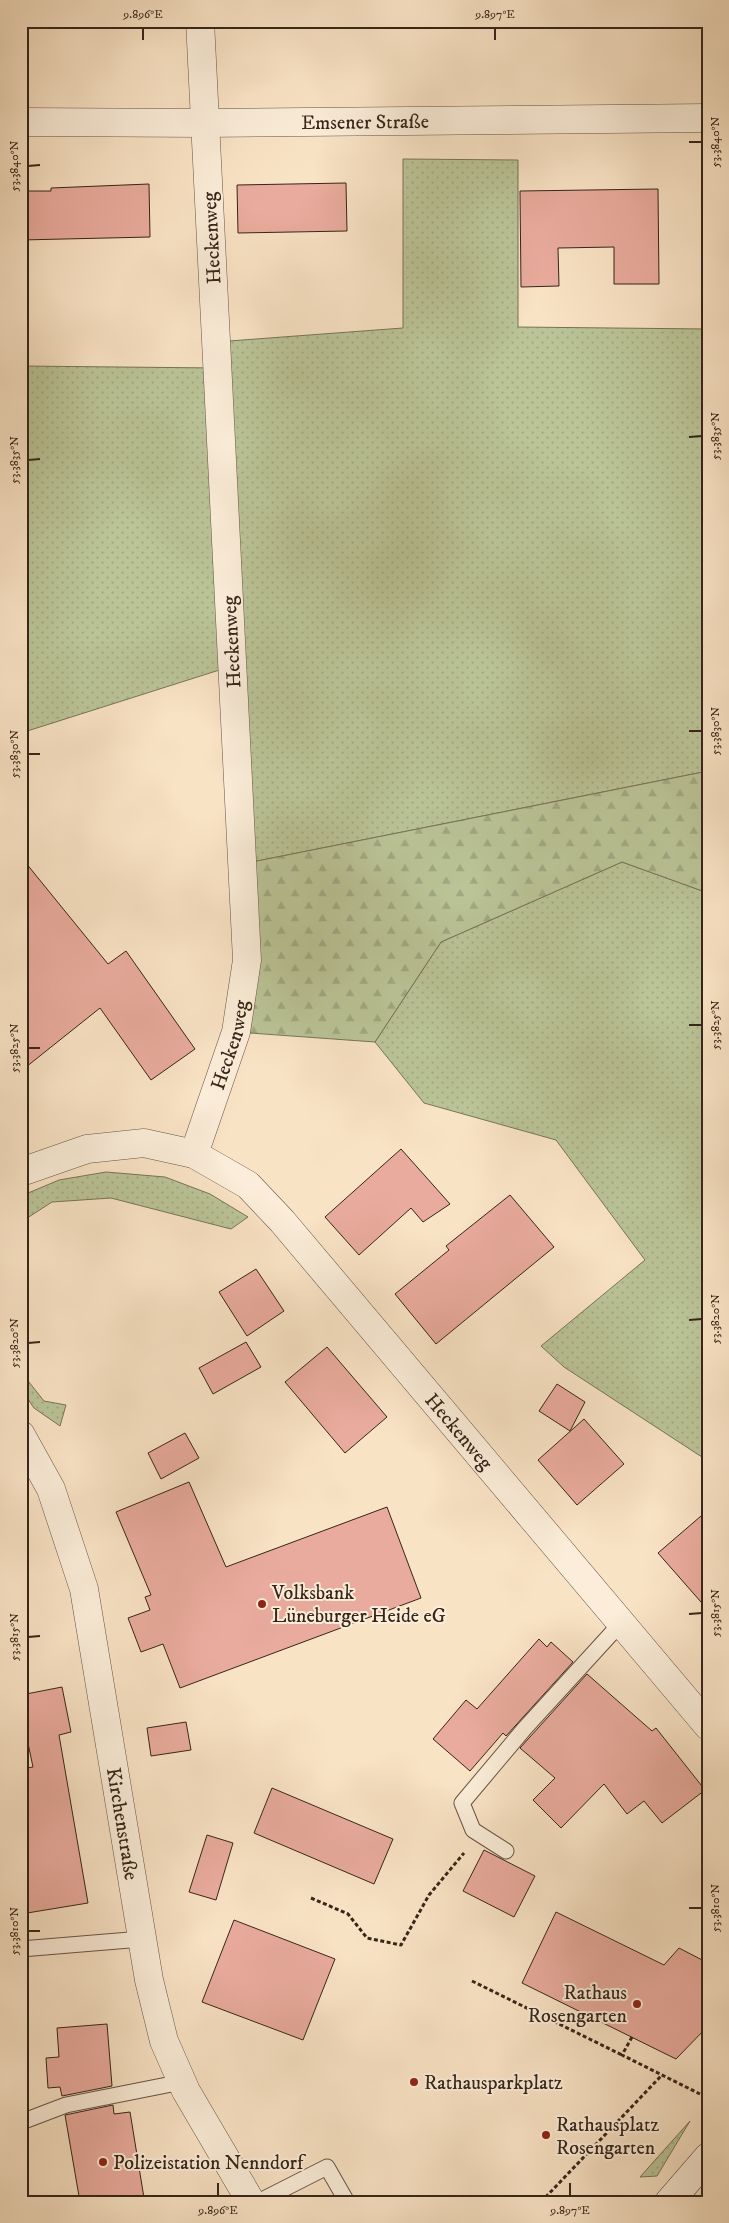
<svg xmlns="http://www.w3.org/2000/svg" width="729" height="2223" viewBox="0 0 729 2223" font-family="'IM FELL DW Pica',serif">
	<defs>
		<pattern id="grass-dots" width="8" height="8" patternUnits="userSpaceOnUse" patternTransform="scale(1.25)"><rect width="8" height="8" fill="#bac497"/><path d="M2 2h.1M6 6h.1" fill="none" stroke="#a0a882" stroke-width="1.8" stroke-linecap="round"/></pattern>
		<pattern id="forest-firs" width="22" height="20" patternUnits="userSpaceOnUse" patternTransform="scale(1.25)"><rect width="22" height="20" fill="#bac497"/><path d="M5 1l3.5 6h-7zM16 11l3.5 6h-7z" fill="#a0a882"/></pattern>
	</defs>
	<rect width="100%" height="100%" fill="#f9e3c5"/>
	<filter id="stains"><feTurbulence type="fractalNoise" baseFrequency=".004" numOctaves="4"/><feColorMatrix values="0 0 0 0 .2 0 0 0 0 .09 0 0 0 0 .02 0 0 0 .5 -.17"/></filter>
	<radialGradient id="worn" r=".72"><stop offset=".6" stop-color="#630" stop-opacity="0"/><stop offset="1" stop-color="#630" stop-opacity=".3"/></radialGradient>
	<g fill="url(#grass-dots)" stroke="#787458">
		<path d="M403,159L518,160V327L708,329V771L242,864L232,666L21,733V366L217,368L216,342L403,328Z"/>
		<path d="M622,862L708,893V1461L564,1367L541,1346L645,1260L556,1140L424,1103L375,1042L441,942Z"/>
		<path d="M106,1172L165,1177L210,1194L248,1217L231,1229L111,1198L52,1202L21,1222V1196L59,1180Z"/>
		<path d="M21,1372L44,1401L66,1405L60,1426L34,1408L21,1389Z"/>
		<path d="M690,2121L657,2176L640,2177Z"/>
	</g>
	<path fill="url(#forest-firs)" stroke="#787458" d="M708,771V893L622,862L441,942L375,1042L236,1032L242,864Z"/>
	<g fill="#e9ab9d" stroke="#362519">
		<path d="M346,183L347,231L238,233L237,185Z"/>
		<path d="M149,184L150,237L21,240V191H51V188Z"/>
		<path d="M658,189L659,284H614V247L558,248L559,286L521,287L520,191Z"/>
		<path d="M21,857L108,964L126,951L195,1049L151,1080L100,1008L21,1071Z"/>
		<path d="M401,1149L450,1204L423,1222L411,1208L359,1255L325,1217Z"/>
		<path d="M510,1195L554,1247L436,1344L395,1294L449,1250L446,1246Z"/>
		<path d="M256,1269L284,1311L247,1336L219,1292Z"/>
		<path d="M246,1342L261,1367L213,1394L199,1368Z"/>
		<path d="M327,1347L387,1417L345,1453L285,1382Z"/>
		<path d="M557,1384L585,1402L570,1431L539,1411Z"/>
		<path d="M584,1419L624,1464L577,1505L538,1460Z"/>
		<path d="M185,1433L199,1458L161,1479L148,1453Z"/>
		<path d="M189,1482L226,1567L387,1507L421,1598L180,1688L163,1644L141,1652L128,1618L150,1610L145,1597L151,1595L116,1512Z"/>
		<path d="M708,1510V1610L658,1553Z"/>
		<path d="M539,1639L547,1647L551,1642L573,1662L506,1736L503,1733L470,1771L433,1739L466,1700L477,1709Z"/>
		<path d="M587,1674L652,1731L656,1728L705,1790L662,1823L644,1801L627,1814L604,1784L561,1828L533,1800L555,1778L520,1748Z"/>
		<path d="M62,1687L71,1732L59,1735L88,1903L21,1914V1769L33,1767L21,1710V1695Z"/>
		<path d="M186,1722L191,1750L151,1756L147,1728Z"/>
		<path d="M272,1788L393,1839L374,1884L254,1833Z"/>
		<path d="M207,1835L233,1843L216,1900L189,1892Z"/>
		<path d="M484,1850L535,1876L514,1917L463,1891Z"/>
		<path d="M556,1912L664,1965L679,1948L708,1963V2026L676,2059L522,1983Z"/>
		<path d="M234,1920L335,1959L303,2040L202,2002Z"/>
		<path d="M107,2024L112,2086L62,2096L60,2087L48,2088L46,2058L59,2057L57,2028Z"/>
		<path d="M113,2105L114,2114L130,2112L144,2198L124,2202H80L65,2115Z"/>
	</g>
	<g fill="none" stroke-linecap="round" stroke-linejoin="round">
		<defs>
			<g id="service">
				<path d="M506,1851L473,1830L462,1803L525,1728L621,1623"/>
				<path d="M21,1949L142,1939"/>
				<path d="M24,2121L66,2105L182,2082"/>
				<path d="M258,2202L327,2167L347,2202"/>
			</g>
			<g id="minor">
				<path id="s1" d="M194,1154L236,1032L247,960L200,21"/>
				<path id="s2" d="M21,1172L87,1149L144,1143L194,1154L248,1185L282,1221L708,1726"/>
				<path id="s3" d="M21,1435L51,1489L84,1589L149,1980L164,2041L186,2091L251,2202"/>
			</g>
			<g id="tertiary">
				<path id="s4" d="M21,122L205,123L708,118"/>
			</g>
			<path id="secondary" d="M669,2202L708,2157"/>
		</defs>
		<use href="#service" stroke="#675444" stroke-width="17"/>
		<use href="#minor" stroke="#675444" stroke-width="29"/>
		<use href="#tertiary" stroke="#675444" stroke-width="29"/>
		<use href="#secondary" stroke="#362519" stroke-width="29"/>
		<g stroke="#362519" stroke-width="3" stroke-dasharray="4 2.5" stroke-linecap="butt">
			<path d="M311,1898L348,1914L367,1938L401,1945L429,1895L464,1853"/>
			<path d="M472,1981L622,2055"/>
			<path d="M632,2037L622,2055L700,2094"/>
			<path d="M541,2202L661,2076"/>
		</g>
		<use href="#service" stroke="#fbedd9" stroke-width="15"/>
		<use href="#minor" stroke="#fbedd9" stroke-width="28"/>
		<use href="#tertiary" stroke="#fbedd9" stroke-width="28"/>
		<use href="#secondary" stroke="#fbedd9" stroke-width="28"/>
	</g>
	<path fill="none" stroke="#362519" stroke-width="2" d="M143,28V40M495,28V40M689,142H702M28,166L40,165M689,437L702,436M28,460L40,459M689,731H702M28,754H40M689,1025H702M28,1048H40M689,1320L702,1319M28,1343L40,1342M689,1614L702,1613M28,1637L40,1636M689,1908H702M28,1931H40M218,2183V2196M570,2183V2196"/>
	<g fill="#8f2418" stroke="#fbedd9" stroke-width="2">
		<circle cx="262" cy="1604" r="5"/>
		<circle cx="637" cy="2004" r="5"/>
		<circle cx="414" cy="2082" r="5"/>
		<circle cx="546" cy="2135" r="5"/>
		<circle cx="103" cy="2162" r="5"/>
	</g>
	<g text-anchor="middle" stroke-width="4" stroke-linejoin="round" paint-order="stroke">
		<g font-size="20" fill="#362519" stroke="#fbedd9">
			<text dy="7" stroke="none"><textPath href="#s4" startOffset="344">Emsener Straße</textPath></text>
			<text transform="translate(211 238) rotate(-93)" y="7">Heckenweg</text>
			<text transform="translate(231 642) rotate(-93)" y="7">Heckenweg</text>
			<text dy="7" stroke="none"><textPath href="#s1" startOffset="115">Heckenweg</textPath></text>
			<text dy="7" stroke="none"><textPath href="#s2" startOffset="565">Heckenweg</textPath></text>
			<text dy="7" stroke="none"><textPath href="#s3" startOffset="405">Kirchenstraße</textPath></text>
		</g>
		<g font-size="20" fill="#362519" stroke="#fbedd9" text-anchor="start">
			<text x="272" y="1599">Volksbank<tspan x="272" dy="23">Lüneburger Heide eG</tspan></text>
			<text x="627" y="1999" text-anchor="end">Rathaus<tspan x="627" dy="23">Rosengarten</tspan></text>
			<text x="424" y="2089">Rathausparkplatz</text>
			<text x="556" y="2131">Rathausplatz<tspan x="556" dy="23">Rosengarten</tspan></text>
			<text x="113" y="2169">Polizeistation Nenndorf</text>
		</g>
	</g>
	<rect width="729" height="2223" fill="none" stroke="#f9e3c5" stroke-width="55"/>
	<rect x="28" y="28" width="674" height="2168" fill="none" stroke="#362519" stroke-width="2"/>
	<g font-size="12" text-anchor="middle" fill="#362519">
		<text x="143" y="18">9.896°E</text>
		<text x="495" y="18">9.897°E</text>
		<text transform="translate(715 142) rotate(-90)" y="4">53.3840°N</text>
		<text transform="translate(14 166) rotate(-90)" y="4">53.3840°N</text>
		<text transform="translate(715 436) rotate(-90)" y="4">53.3835°N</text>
		<text transform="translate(14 460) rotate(-90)" y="4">53.3835°N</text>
		<text transform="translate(715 731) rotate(-90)" y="4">53.3830°N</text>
		<text transform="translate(14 754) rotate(-90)" y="4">53.3830°N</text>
		<text transform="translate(715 1025) rotate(-90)" y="4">53.3825°N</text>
		<text transform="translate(14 1048) rotate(-90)" y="4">53.3825°N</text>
		<text transform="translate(715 1319) rotate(-90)" y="4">53.3820°N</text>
		<text transform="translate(14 1343) rotate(-90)" y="4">53.3820°N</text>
		<text transform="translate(715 1613) rotate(-90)" y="4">53.3815°N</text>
		<text transform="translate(14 1637) rotate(-90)" y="4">53.3815°N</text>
		<text transform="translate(715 1908) rotate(-90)" y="4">53.3810°N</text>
		<text transform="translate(14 1931) rotate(-90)" y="4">53.3810°N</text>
		<text x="218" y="2214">9.896°E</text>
		<text x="570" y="2214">9.897°E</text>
	</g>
	<rect width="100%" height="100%" filter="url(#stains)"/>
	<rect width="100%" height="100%" fill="url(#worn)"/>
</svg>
